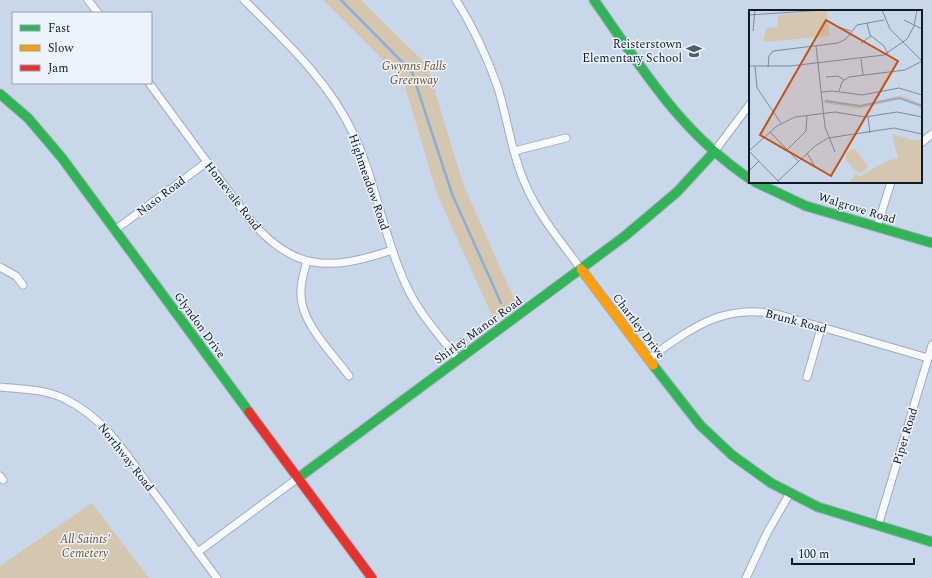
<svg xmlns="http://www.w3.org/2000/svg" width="932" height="578" viewBox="0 0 932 578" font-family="Spectral,serif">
	<rect width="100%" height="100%" fill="#c9d7eb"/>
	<g fill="#d5c6b0">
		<path d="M323,0H361L427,65L463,184L515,301L493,318L437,194L403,80Z"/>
		<path d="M92,503L149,578H0V566Z"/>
	</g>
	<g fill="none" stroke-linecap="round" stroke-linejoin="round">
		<path stroke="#8cacda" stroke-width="2.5" d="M341,0L412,72L452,194L501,303"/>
		<defs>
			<g id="street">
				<path d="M88,0L98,13"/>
				<path d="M244,0C285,41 328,80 353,133C376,181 383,236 406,285C418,312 439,335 458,359"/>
				<path d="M456,0C474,28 487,57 498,88C508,121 512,156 527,188C540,217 562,243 581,269"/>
				<path d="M149,83L246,215C291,271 328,272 392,250"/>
				<path d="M921,143L932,134"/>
				<path d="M514,151L566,138"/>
				<path d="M714,152L750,104"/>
				<path d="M877,227L891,182"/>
				<path d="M115,230L207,162"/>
				<path d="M307,261C304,272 300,283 301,295C301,323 333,354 349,376"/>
				<path d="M0,267L16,276L23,285"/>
				<path d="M648,359C692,328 724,302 780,315L928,358"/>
				<path d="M807,377L821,328"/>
				<path d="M0,387C22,389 45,389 65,399C105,418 127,455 152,490C174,519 195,549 217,578"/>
				<path d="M0,476L3,480"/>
				<path d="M878,526L932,345"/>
				<path d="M198,552L298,478"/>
				<path d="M746,578L767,533L790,493"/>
			</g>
			<g id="fast">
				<path d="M594,0C642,68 679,131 750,179"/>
				<path d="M0,94L28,118L62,158L249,412"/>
				<path d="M755,182L806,206L932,243"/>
				<path d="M653,365L700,425L732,455L771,483L818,507L932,542"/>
				<path d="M298,478L625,236L677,192L714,152"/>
			</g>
			<path id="slow" d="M581,269L653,365"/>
			<path id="jam" d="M249,412L372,578"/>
		</defs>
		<use href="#street" stroke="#a0acbd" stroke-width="9"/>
		<use href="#fast" stroke="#a0acbd" stroke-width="11"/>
		<use href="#slow" stroke="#a0acbd" stroke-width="11"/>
		<use href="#jam" stroke="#a0acbd" stroke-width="11"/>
		<use href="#street" stroke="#f7f9fc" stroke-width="7"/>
		<use href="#fast" stroke="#30b455" stroke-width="9"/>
		<use href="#slow" stroke="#ff9f0a" stroke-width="9"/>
		<use href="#jam" stroke="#e5322d" stroke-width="9"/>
	</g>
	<defs>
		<symbol id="school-bare" viewBox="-9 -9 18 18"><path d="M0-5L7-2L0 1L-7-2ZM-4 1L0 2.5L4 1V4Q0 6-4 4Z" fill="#4f5c6d" stroke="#edf3fd" stroke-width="2.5" paint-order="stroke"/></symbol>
	</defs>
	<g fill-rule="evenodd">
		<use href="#school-bare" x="683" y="40" width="22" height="22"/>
	</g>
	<g text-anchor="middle" stroke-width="3" stroke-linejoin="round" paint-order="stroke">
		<g font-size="12" fill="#0e1929" stroke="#edf3fd" text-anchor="end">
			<text x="682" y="48">Reisterstown<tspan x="682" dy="14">Elementary School</tspan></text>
		</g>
		<g font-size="12" font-style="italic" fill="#6d501f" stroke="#edf3fd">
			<text x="414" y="70">Gwynns Falls<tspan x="414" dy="14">Greenway</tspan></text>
			<text x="85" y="543">All Saints'<tspan x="85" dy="14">Cemetery</tspan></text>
		</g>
		<g font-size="12" fill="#0e1929" stroke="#edf3fd">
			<text transform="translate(369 182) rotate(71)" y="4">Highmeadow Road</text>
			<text transform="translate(161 196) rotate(-37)" y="4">Naso Road</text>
			<text transform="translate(233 196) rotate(52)" y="4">Homevale Road</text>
			<text transform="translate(857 208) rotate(17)" y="4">Walgrove Road</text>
			<text transform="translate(796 321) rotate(15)" y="4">Brunk Road</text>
			<text transform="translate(200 325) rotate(54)" y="4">Glyndon Drive</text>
			<text transform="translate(639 326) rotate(53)" y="4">Chartley Drive</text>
			<text transform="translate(478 330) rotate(-36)" y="4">Shirley Manor Road</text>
			<text transform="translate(905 436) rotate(-73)" y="4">Piper Road</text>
			<text transform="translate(126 457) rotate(52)" y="4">Northway Road</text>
		</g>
	</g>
	<g transform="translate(749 10)">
		<rect width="173" height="173" fill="#c9d7eb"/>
		<path d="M78,0L80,26L14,32L17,18L29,17V5ZM152,85L173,94V98L151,89L110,99L75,93L74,89L110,95ZM143,124L168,131L173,129V173H100L107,163L110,167L136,152L149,148ZM102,139L107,140L119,156L113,163L105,160L97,150V144Z" fill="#d5c6b0"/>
		<path fill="none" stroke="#8cacda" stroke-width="2" d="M76,91L111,96L150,88L173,96"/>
		<path fill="none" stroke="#7e8b9d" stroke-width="1" d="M133,0L141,19L173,51M0,5L76,0M155,10L173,19M118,13L121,25L135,36L139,44M89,17L102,21M4,21L6,0M112,33L122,26M67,36L76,117L86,142M112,49L114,65M0,56H41L135,45L158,29L165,16L168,0M6,56L8,78L32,113M19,57L20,46L24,41L89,33L97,29L108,15L135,10M77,67L89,66L95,70M90,81L93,72L100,67L156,60L173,51M72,82L84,81L113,85L150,78L173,85M119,107L121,123M21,122L49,151M38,140L57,121L58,105M0,141L28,116L46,107L86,102L116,107L148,102L173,107M0,141L31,173M58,143L66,157M0,161L10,151M29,171L66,136L79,128L145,118L173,124"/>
		<path fill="#c74f10" fill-opacity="0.15" stroke="#c74f10" stroke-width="2" d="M77,10L149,51L82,166L11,125Z"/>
		<rect width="173" height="173" fill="none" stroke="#0e1929" stroke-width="2"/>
	</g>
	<rect x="12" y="12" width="140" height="72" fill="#edf3fd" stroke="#949ca8"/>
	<rect x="20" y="25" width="20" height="6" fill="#30b455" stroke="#949ca8"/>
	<text x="48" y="32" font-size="12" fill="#0e1929">Fast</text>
	<rect x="20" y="45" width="20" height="6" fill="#ff9f0a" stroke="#949ca8"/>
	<text x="48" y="52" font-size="12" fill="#0e1929">Slow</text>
	<rect x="20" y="65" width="20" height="6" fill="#e5322d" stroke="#949ca8"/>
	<text x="48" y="72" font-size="12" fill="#0e1929">Jam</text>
	<path d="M792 558v6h122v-6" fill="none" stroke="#0e1929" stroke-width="2"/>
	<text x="798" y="558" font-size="12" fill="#0e1929" stroke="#edf3fd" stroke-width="3" paint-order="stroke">100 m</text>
</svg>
